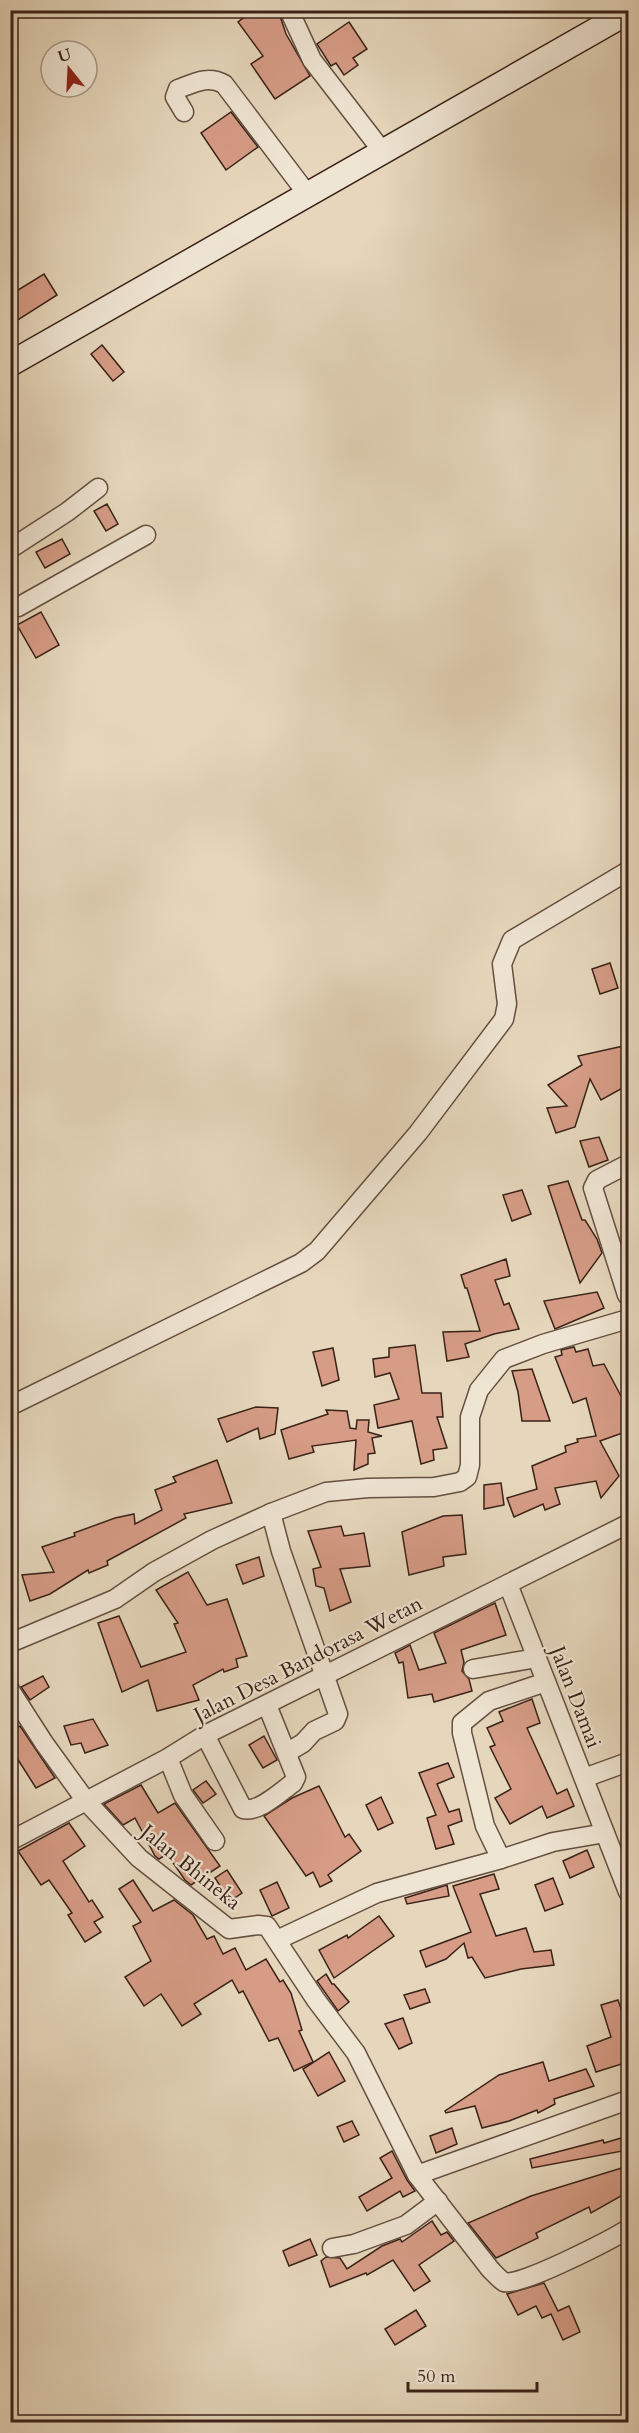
<svg xmlns="http://www.w3.org/2000/svg" width="639" height="2433" viewBox="0 0 639 2433" font-family="Cardo,serif">
	<rect width="100%" height="100%" fill="#e6d7bc"/>
	<filter id="stains"><feTurbulence type="fractalNoise" baseFrequency=".00333" numOctaves="4"/><feColorMatrix values="0 0 0 0 .2 0 0 0 0 .09 0 0 0 0 .02 0 0 0 .5 -.17"/></filter>
	<radialGradient id="worn" r=".72"><stop offset=".6" stop-color="#630" stop-opacity="0"/><stop offset="1" stop-color="#630" stop-opacity=".3"/></radialGradient>
	<g fill="#d69c86" stroke="#3a2218" stroke-width="1.5">
		<path d="M254,10H278L286,34L310,76L275,99L251,64L263,56L238,22Z"/>
		<path d="M349,22L367,49L353,58L358,65L344,75L336,63L331,66L317,44Z"/>
		<path d="M231,112L258,147L226,170L201,133Z"/>
		<path d="M44,274L57,295L10,325V295Z"/>
		<path d="M102,345L124,372L113,381L91,354Z"/>
		<path d="M107,504L118,524L106,531L94,511Z"/>
		<path d="M62,539L70,554L45,568L36,552Z"/>
		<path d="M41,612L59,645L36,658L17,625Z"/>
		<path d="M610,963L618,988L600,994L592,969Z"/>
		<path d="M628,1045V1085L601,1100L590,1079L575,1127L556,1133L547,1108L567,1106L548,1085L582,1065L578,1056Z"/>
		<path d="M599,1137L608,1160L589,1167L580,1141Z"/>
		<path d="M568,1181L582,1220H585L597,1239L602,1253L580,1283L548,1186Z"/>
		<path d="M522,1190L531,1214L512,1221L503,1195Z"/>
		<path d="M506,1259L510,1276L495,1280L504,1305L509,1303L519,1329L494,1334L465,1344L469,1357L447,1361L443,1332L480,1331L467,1288H465L461,1275Z"/>
		<path d="M597,1292L604,1308L555,1329L544,1301Z"/>
		<path d="M415,1345L422,1393H441L443,1417H437L447,1448L433,1450L434,1460L421,1464L412,1421L378,1428L374,1405L399,1399L390,1373L375,1377L373,1359L389,1357V1348Z"/>
		<path d="M574,1347L576,1352L588,1349L593,1366L604,1364L621,1396L628,1395V1431L600,1441L619,1476L601,1498L596,1481L555,1488L560,1504L545,1510L543,1504L514,1517L507,1498L537,1489L532,1466L566,1452L565,1446L578,1442L577,1439L596,1436L586,1398L573,1403L555,1357L562,1355L561,1350Z"/>
		<path d="M333,1348L339,1380L322,1386L313,1352Z"/>
		<path d="M532,1369L550,1421H522L518,1392L512,1371Z"/>
		<path d="M256,1407L278,1408L275,1434L260,1439L258,1428L227,1442L218,1419Z"/>
		<path d="M326,1410L347,1411L350,1428L356,1429L357,1420H369L368,1432L382,1436L372,1438L375,1453L368,1454V1464L354,1470L356,1440L312,1446L314,1452L289,1459L281,1430L328,1414Z"/>
		<path d="M217,1460L232,1503L184,1514L186,1518L107,1561L108,1565L89,1573L88,1570L50,1594L30,1601L22,1575L54,1572L42,1547L75,1536L74,1533L115,1518L134,1514L135,1524L162,1510L155,1490L176,1482L173,1477Z"/>
		<path d="M501,1483L504,1505L484,1509V1485Z"/>
		<path d="M462,1515L466,1554L443,1557L444,1566L409,1575L402,1532L443,1516Z"/>
		<path d="M341,1526L344,1536L364,1533L370,1566L340,1569L351,1602L330,1611L324,1588L316,1586L313,1569L321,1567L308,1531Z"/>
		<path d="M259,1557L264,1576L243,1584L236,1565Z"/>
		<path d="M188,1572L207,1605L227,1599L247,1656L236,1659L238,1667L224,1672L223,1669L193,1685L199,1700L157,1711L148,1680L122,1692L98,1623L119,1616L141,1667L186,1652L174,1624L178,1623L156,1590Z"/>
		<path d="M495,1603L506,1635L461,1650L464,1662L462,1671L469,1679L472,1691L434,1702L432,1694L408,1698L403,1662L399,1663L395,1653L410,1645L419,1670L446,1663L434,1633Z"/>
		<path d="M43,1676L49,1687L30,1700L21,1687Z"/>
		<path d="M532,1699L540,1723L527,1728L557,1794L567,1789L574,1806L547,1818L542,1806L510,1824L495,1798L511,1789L490,1747L495,1745L487,1728L503,1721L499,1712Z"/>
		<path d="M93,1719L108,1745L85,1753L81,1743L71,1745L64,1726Z"/>
		<path d="M20,1726L55,1778L36,1788L17,1758L10,1761V1731Z"/>
		<path d="M264,1736L277,1760L263,1768L249,1745Z"/>
		<path d="M448,1763L454,1777L437,1784L449,1812L459,1809L462,1821L448,1826L454,1844L436,1849L427,1818L436,1815L419,1773Z"/>
		<path d="M206,1781L216,1794L203,1803L193,1790Z"/>
		<path d="M141,1785L158,1813L175,1803L220,1866L191,1885L185,1880L167,1854L159,1859L155,1856L135,1818L123,1825L104,1804Z"/>
		<path d="M319,1786L345,1837L349,1834L361,1851L328,1875L332,1881L320,1887L313,1872L306,1876L264,1816L292,1798Z"/>
		<path d="M381,1797L393,1823L378,1830L366,1805Z"/>
		<path d="M69,1823L85,1846L63,1861L89,1902L92,1900L103,1917L94,1922L101,1932L85,1942L68,1915L72,1913L49,1880L41,1885L18,1851Z"/>
		<path d="M587,1850L594,1867L570,1878L563,1861Z"/>
		<path d="M227,1870L242,1893L230,1901L215,1878Z"/>
		<path d="M494,1874L499,1889L480,1894L496,1936L526,1928L534,1952L551,1950L554,1965L521,1969L485,1978L472,1957L468,1958L464,1943L446,1959L426,1967L420,1951L471,1932L453,1886Z"/>
		<path d="M553,1878L563,1904L545,1911L535,1885Z"/>
		<path d="M133,1880L153,1911L174,1900L193,1915L207,1939L214,1936L223,1954L235,1948L246,1970L266,1959L280,1982L283,1980L291,1993L302,2030L299,2031L313,2062L294,2071L278,2038L269,2041L243,1991L239,1993L232,1980L194,2004L201,2014L182,2026L161,1994L144,2006L125,1977L151,1961L133,1926L141,1922L119,1889Z"/>
		<path d="M277,1882L289,1908L272,1916L260,1890Z"/>
		<path d="M447,1885L449,1896L407,1904L405,1898Z"/>
		<path d="M379,1916L394,1936L334,1978L319,1950L347,1935L348,1938Z"/>
		<path d="M326,1974L332,1984H334L349,2002L338,2011L317,1981Z"/>
		<path d="M425,1989L430,2002L410,2009L404,1995Z"/>
		<path d="M618,2000L625,2020H628V2062L596,2072L587,2046L611,2037L601,2005Z"/>
		<path d="M403,2018L412,2043L399,2049L385,2024Z"/>
		<path d="M329,2052L345,2081L318,2096L303,2069Z"/>
		<path d="M543,2062L549,2081L586,2069L594,2086L554,2099L555,2104L538,2113L537,2110L509,2121L482,2128L475,2106L446,2113L445,2111L499,2075Z"/>
		<path d="M352,2121L359,2135L344,2142L337,2127Z"/>
		<path d="M452,2128L457,2144L436,2153L430,2136Z"/>
		<path d="M628,2136V2150L532,2168L530,2159L603,2140L604,2143Z"/>
		<path d="M392,2151L407,2180L415,2191L403,2197L400,2191L367,2211L359,2197L392,2178L380,2158Z"/>
		<path d="M628,2166V2192L591,2213L589,2207L536,2233L538,2238L496,2258L468,2223L531,2196Z"/>
		<path d="M432,2221L441,2235L447,2232L454,2241L419,2265L430,2281L414,2291L393,2260L367,2275L366,2273L330,2287L321,2261L326,2257L340,2258L347,2269L382,2246L400,2239L402,2242Z"/>
		<path d="M310,2239L317,2255L289,2266L283,2251Z"/>
		<path d="M544,2283L558,2311L569,2306L580,2332L563,2340L551,2314L542,2318L536,2306L518,2315L507,2294Z"/>
		<path d="M416,2310L426,2326L395,2345L385,2329Z"/>
	</g>
	<g fill="none" stroke-linecap="round" stroke-linejoin="round">
		<defs>
			<g id="street">
				<path d="M289,10L312,60L383,152"/>
				<path d="M184,112L175,97L178,89C194,83 208,75 224,84L308,195"/>
				<path d="M10,549L67,512L98,488"/>
				<path d="M18,607L146,535"/>
				<path d="M627,1295L593,1188L597,1180L628,1164"/>
				<path d="M10,1406L301,1263L317,1251L418,1133L504,1019L507,1004L502,964L512,940L628,871"/>
				<path d="M271,1513L281,1551L338,1714L335,1721L314,1731L303,1743L288,1752"/>
				<path d="M508,1584L628,1892"/>
				<path d="M10,1643L115,1599L154,1572L212,1540L271,1513L326,1492L368,1488L434,1487L460,1482L467,1477L470,1465V1417L479,1390L504,1359L543,1344L628,1319"/>
				<path d="M473,1669L537,1658"/>
				<path d="M10,1690L44,1743L86,1801L139,1858L229,1929L258,1925L267,1926L316,2000L356,2053L417,2175L490,2269C494,2273 499,2279 504,2282C518,2288 612,2239 628,2229"/>
				<path d="M205,1735L243,1809C259,1813 280,1792 293,1783L296,1777L267,1705"/>
				<path d="M168,1758L183,1795L215,1841"/>
				<path d="M584,1778L628,1762"/>
				<path d="M10,1841L168,1758L205,1735L628,1524"/>
				<path d="M501,1859L485,1826L462,1733V1723L489,1701L546,1682"/>
				<path d="M277,1940L377,1893L501,1859L553,1842L605,1833"/>
				<path d="M417,2175L628,2100"/>
				<path d="M332,2248L354,2244L406,2225L438,2201"/>
			</g>
			<path id="secondary" d="M10,364L628,12"/>
		</defs>
		<use href="#street" stroke="#654f41" stroke-width="21"/>
		<use href="#secondary" stroke="#3a2218" stroke-width="27"/>
		<use href="#street" stroke="#efe5d3" stroke-width="18"/>
		<use href="#secondary" stroke="#efe5d3" stroke-width="24"/>
	</g>
	<g text-anchor="middle" stroke-width="4.5" stroke-linejoin="round" paint-order="stroke">
		<g font-size="21" fill="#3a2218" stroke="#efe5d3">
			<text transform="translate(308 1659) rotate(-27)" y="7">Jalan Desa Bandorasa Wetan</text>
			<text transform="translate(576 1697) rotate(69)" y="7">Jalan Damai</text>
			<text transform="translate(191 1867) rotate(39)" y="7">Jalan Bhineka</text>
		</g>
	</g>
	<rect width="639" height="2433" fill="none" stroke="#e6d7bc" stroke-width="36"/>
	<rect x="12" y="12" width="615" height="2409" fill="none" stroke="#3a2218" stroke-width="3"/>
	<rect x="18" y="18" width="603" height="2397" fill="none" stroke="#3a2218" stroke-width="1.5"/>
	<g transform="translate(69 69) rotate(342)"><circle r="28" fill="#efe5d3" stroke="#a79788" stroke-width="1.5"/>
	<path d="M0-4.5L10 22L0 15L-10 22Z" fill="#8f2418"/>
	<text y="-9" font-size="16" font-weight="bold" text-anchor="middle" fill="#3a2218">U</text>
	</g>
	<path d="M408 2382v9h129v-9" fill="none" stroke="#3a2218" stroke-width="3"/>
	<text x="417" y="2382" font-size="18" fill="#3a2218" stroke="#efe5d3" stroke-width="4.5" paint-order="stroke">50 m</text>
	<rect width="100%" height="100%" filter="url(#stains)"/>
	<rect width="100%" height="100%" fill="url(#worn)"/>
</svg>
